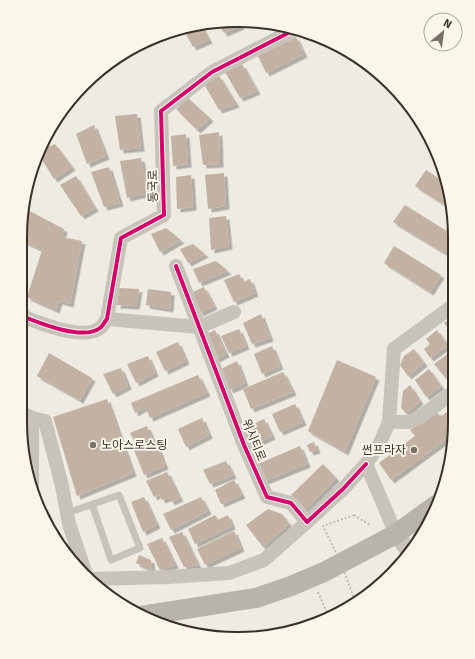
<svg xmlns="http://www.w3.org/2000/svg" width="475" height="659" viewBox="0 0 475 659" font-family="Signika,'Noto Sans KR',sans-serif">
	<defs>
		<filter id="shadow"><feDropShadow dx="3.5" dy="3.5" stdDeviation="0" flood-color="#0004"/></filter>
	</defs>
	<rect width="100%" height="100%" fill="#eeebe2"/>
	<g fill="#c3b2a3" filter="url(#shadow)">
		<path d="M239,22L241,26L224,33L219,25Z"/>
		<path d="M202,27L209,40L193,47L183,29Z"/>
		<path d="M296,37L304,54L266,73L258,56Z"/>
		<path d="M242,64L257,91L240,98L225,72Z"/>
		<path d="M219,76L236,104L219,110L204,84Z"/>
		<path d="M188,98L210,118L197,130L176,109Z"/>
		<path d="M137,114L141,148L120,150L115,116Z"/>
		<path d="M94,125L106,156L87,164L76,134Z"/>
		<path d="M219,132L220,164L203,165L199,135Z"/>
		<path d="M186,134L188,164L173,166L171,136Z"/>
		<path d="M55,144L72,167L54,179L39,155L41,150Z"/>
		<path d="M141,158L148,193L127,198L120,161Z"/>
		<path d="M109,167L120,203L104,207L91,172Z"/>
		<path d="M426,170L446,183L453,210L415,186Z"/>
		<path d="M224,173L226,206L208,209L205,175Z"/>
		<path d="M191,175L193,207L177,209L176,177Z"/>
		<path d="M76,176L95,208L81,216L60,185Z"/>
		<path d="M405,205L453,235V258L393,222Z"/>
		<path d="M24,208L64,229L62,237L82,241L70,304L59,301L56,310L27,297L42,250L23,241Z"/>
		<path d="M226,216L229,246L211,250L209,218Z"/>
		<path d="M166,228L181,240L160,252L151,234Z"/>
		<path d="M193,244L205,254L188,263L180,249Z"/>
		<path d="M394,246L441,275L430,292L384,263Z"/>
		<path d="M216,261L228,271L199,283L193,269Z"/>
		<path d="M239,274L243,282L250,279L255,293L234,302L224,280Z"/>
		<path d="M204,287L214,306L200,313L191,293Z"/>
		<path d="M119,288L139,289L136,306L117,305Z"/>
		<path d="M148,289L171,292L170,309L146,305Z"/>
		<path d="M261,314L270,338L252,344L243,323Z"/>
		<path d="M454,316V336L444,323Z"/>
		<path d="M239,329L246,346L229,353L221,336Z"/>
		<path d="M215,330L226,354L214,360L205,335Z"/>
		<path d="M437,330L448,345L430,358L424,349L430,344L426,339Z"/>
		<path d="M178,342L186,361L165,371L156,352Z"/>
		<path d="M272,346L280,366L262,374L254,354Z"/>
		<path d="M414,349L424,363L408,376L400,365L404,356Z"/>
		<path d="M453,350L454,352V376L448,381L434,364Z"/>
		<path d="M49,353L92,378L80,400L37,376Z"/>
		<path d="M148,356L155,373L136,383L127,364Z"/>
		<path d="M337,360L376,377L345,452L308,431Z"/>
		<path d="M237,361L245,383L230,390L221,369Z"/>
		<path d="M121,368L128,386L113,394L103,374Z"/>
		<path d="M429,369L441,386L426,397L415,380Z"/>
		<path d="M283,372L293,392L251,409L243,389Z"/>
		<path d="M198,375L207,393L150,418L145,407L135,413L131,403Z"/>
		<path d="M410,385L420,401L406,413L401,408L403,391Z"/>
		<path d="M107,399L133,473L77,496L53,417Z"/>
		<path d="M295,404L303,422L280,432L272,414Z"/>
		<path d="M454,407L455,433L391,480L379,463L415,436L410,430L437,411L440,417Z"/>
		<path d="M202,418L209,435L186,447L178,429Z"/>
		<path d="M264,419L272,436L251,446L244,428Z"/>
		<path d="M147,426L152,438L136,445L130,433Z"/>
		<path d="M155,440L165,466L144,475L134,450Z"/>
		<path d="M314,442L317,450L310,452L307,445Z"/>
		<path d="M300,446L307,464L265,481L258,464Z"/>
		<path d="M226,461L233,475L210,484L203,470Z"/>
		<path d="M323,464L336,478L305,510L291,495Z"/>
		<path d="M167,472L180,498L171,502L169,497L162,500L159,494L154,497L146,481Z"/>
		<path d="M234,480L242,495L221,504L215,490Z"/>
		<path d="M144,497L157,525L143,532L131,502Z"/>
		<path d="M201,497L208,511L171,530L163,514Z"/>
		<path d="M268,509L282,514L289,524L263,547L246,525Z"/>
		<path d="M215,515L218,520L228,515L232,526L195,544L188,529Z"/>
		<path d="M234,531L241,548L205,565L197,549Z"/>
		<path d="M182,532L198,565L184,567L169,537Z"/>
		<path d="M162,538L175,565L160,570L147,544Z"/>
		<path d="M139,555L151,560L152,570L136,563Z"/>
	</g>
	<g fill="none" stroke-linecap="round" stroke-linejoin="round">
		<g stroke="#c0bbb3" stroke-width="2" stroke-dasharray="2 2" stroke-linecap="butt">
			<path d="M354,515L370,525"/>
			<path d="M318,592L329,617"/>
		</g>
		<path stroke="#c7c3bb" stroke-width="7" d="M67,513L119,495L140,548L111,560L92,504"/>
		<g stroke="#c7c3bb" stroke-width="14">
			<path d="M176,266L244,445L267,497L291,503L307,522L343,489L366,464"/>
			<path d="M22,316C39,323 83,341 100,328C103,326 105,321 107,319L121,238L164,215L161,111L212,72L290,32L289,30"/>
			<path d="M107,319L199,327L234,312"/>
			<path d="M20,412L32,418L45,421L62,486L69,524L87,577"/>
			<path d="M389,422H408L420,417L454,392"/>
			<path d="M32,487V418"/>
			<path d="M396,534L366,464L379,445L389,422L394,349L454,305"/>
			<path d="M89,579L169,577L229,573L264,560L307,522"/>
		</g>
		<path stroke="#c7c3bb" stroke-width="17" d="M396,534L408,550"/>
		<path stroke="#b8b3ab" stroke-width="20" d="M141,616L256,598L291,586L324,572L396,534L436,505"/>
		<path stroke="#c0bbb3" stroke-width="2" stroke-dasharray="2 2" stroke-linecap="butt" d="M354,515L323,526L341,563L355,601"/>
		<defs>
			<g id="cycleway">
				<path d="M176,266L244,445L267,497L291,503L307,522L343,489L366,464"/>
				<path d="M22,316C39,323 83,341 100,328C103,326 105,321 107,319L121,238L164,215L161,111L212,72L290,32L289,30"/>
			</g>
		</defs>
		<use href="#cycleway" stroke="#fbf6ea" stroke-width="6"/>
		<use href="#cycleway" stroke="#d6006c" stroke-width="4"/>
	</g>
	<g fill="#787269" stroke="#fbf6ea" stroke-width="1.5">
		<circle cx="93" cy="445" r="4"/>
		<circle cx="414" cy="450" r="4"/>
	</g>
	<g text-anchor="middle" stroke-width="4" stroke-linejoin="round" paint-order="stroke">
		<g font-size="12" fill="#393128" stroke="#fbf6ea">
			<text transform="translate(153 186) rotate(-91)" y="4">동국로</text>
			<text transform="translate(254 440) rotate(68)" y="4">위시티로</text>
		</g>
		<g font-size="12" fill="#393128" stroke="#fbf6ea" text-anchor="start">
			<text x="101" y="449">노아스로스팅</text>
			<text x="406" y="454" text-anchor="end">썬프라자</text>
		</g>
	</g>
	<path d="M0 0H475V659H0ZM237 27H238A210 210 0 0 1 448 237V422A210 210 0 0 1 238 632H237A210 210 0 0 1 27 422V237A210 210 0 0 1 237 27Z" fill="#fbf6ea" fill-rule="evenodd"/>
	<path fill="none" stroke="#393128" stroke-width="2" d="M237 27H238A210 210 0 0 1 448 237V422A210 210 0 0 1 238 632H237A210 210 0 0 1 27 422V237A210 210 0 0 1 237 27Z"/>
	<g transform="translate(443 32) rotate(29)"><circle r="19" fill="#fbf6ea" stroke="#ada79c"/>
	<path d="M0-3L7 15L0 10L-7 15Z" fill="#787269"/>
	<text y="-6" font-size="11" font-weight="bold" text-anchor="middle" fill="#393128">N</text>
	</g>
</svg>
